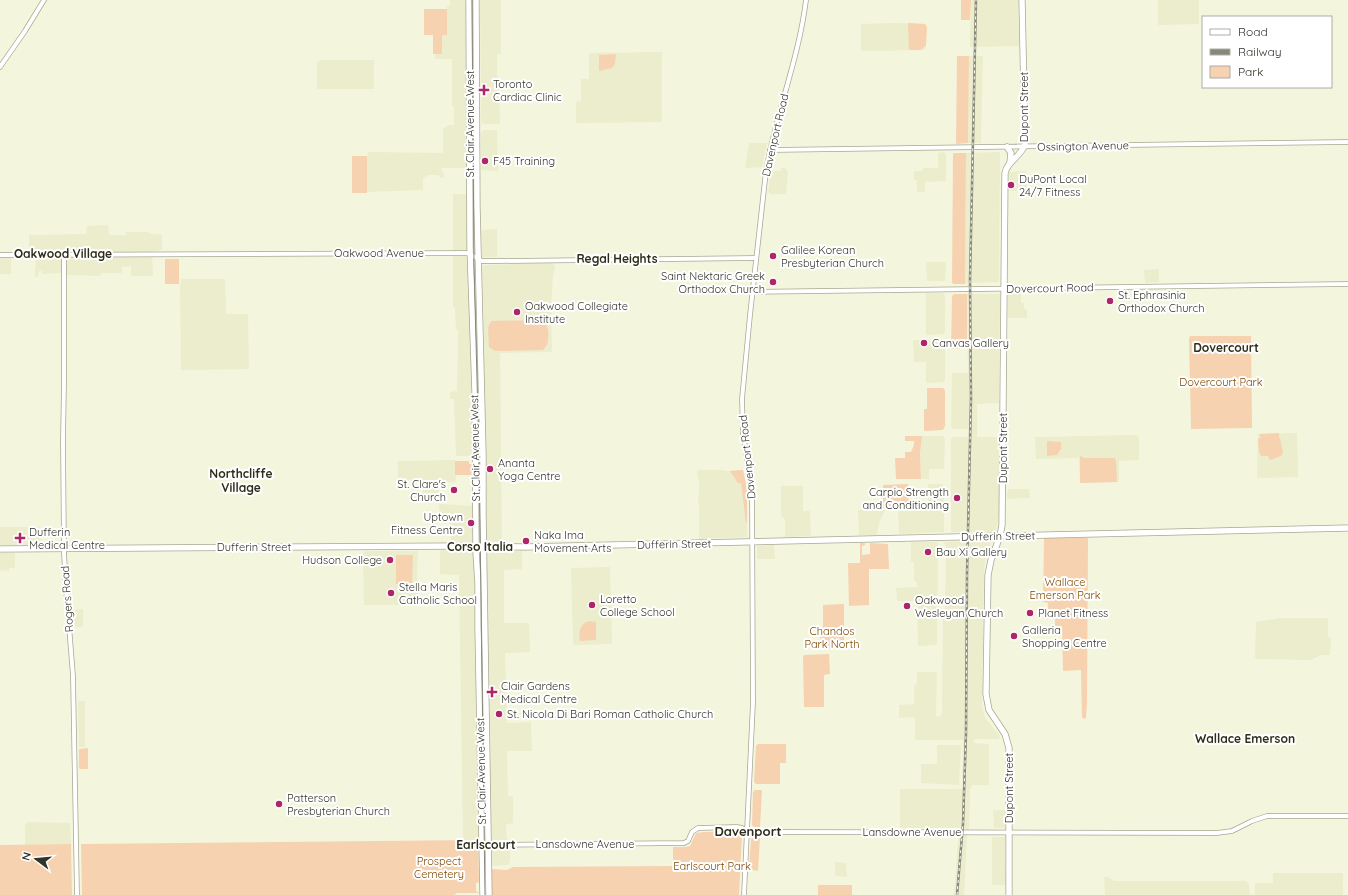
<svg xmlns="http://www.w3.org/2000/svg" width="1348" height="895" viewBox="0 0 1348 895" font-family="Quicksand,sans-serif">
	<rect width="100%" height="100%" fill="#f4f5dd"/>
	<g fill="#ecedcd">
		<path d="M450,0H466L468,154L466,168H441L445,177L441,178L438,175H429L423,178V190L367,192V156L368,152L443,153V129L449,125H454V106H452V59H435V54H442V35H447V6L450,5Z"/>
		<path d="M480,0H501V54H497V74L499,80L500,124H483L481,122Z"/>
		<path d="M971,0H1018L1019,46L970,47Z"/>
		<path d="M1158,0H1199V24L1158,25Z"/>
		<path d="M892,23L926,24V48L924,50L861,51V24Z"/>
		<path d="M662,52V120L661,122L576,123V102L581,101V79H589V53Z"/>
		<path d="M969,56H983L981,143H968Z"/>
		<path d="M321,60H374V89H317V62Z"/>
		<path d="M483,130H497L498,171L481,170V133Z"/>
		<path d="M749,143H767L762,167L745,168Z"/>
		<path d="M944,152L946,155V181L925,182V192H917V180H914V171H923V168H938V153Z"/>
		<path d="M1000,152L999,282L965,283L966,153Z"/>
		<path d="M781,168H786L785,170L788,171L786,194H770L768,192L771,171H781Z"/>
		<path d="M1026,171L1027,191H1010L1009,172Z"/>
		<path d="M453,194H468L471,353H484L482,266L485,265L552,263L555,267L553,277L551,307L552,352L500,353L502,544H487L485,501V456H456L454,399H450V392L457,391L458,330L456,329L455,307H453Z"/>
		<path d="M108,225L109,235H126V232H147L152,234L162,235V250L152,251L153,276H131V266L122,267V273H101L100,276L68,275L60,273L42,274V271H39L38,277H35L36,251H29V235L86,234L87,226Z"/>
		<path d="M497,229V257H482L481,230Z"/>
		<rect x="0" y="258" width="11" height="16"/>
		<path d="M926,262H946L945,281H927Z"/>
		<path d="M1159,269V282L1145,283L1144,270Z"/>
		<path d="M182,279H225L226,314H248L249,367L248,369L181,370L180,284Z"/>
		<path d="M926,293H943L945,295V331L944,334L926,335Z"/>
		<path d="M1008,293H1021V303H1024V309H1027V318H1008Z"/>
		<path d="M967,294H1000L999,403L977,404V437H996L999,439V512L996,530L991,532H952L951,531V439L953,437H968V429H953L951,427L952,373H968Z"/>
		<path d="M913,340H943L945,341V381L944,382L926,383V362H914Z"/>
		<path d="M1297,433L1298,477L1257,478L1258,434Z"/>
		<path d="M1136,435L1139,438V460L1119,461V482L1080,483L1079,458L1036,459L1035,437Z"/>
		<path d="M922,436H942L945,438L944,469H929V479H921L920,454Z"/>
		<path d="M455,460L456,482L439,483V500H423V480H398V461Z"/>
		<path d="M697,470H724V471L743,470L747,491V536L746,537L699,539V505L698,503V496L699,494V480L698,478Z"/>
		<path d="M928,484H942L944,486V532L899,534L898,507H928Z"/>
		<path d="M781,486H803V511H810L811,536L785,537V520L781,515Z"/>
		<path d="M1009,489H1029L1030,498L1007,499V492Z"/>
		<path d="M439,504L474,506V540L473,543H451L450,517H439Z"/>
		<path d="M858,510H885L879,523L877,535H859Z"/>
		<path d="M0,527H40L41,545H0Z"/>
		<path d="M988,540L991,544L985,561L984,570L982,706L985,718L1000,736L999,739H975L973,743L989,744V785H972L970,789L969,828L967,837L964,895H954L959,828H900V789H962L963,740H915V717L899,718V705L914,704V685L917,684V672H937L936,716L940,717L942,712L943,618L945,613L946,546L944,543L946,542Z"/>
		<path d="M911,542H935L938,543L937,643L935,645L918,646L917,601H897L896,588L917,587V581H914V562H911Z"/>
		<path d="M774,545L775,559H757V546Z"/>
		<path d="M441,550H473L475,552L522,551V569L504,570V623H529L530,652L505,653L507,723L531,722L532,751H507L508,796H513V823L508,824L506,826L507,840H463L459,575L440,574V552Z"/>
		<path d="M365,551H418L417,574L419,605H364L363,553Z"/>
		<path d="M0,553H15V568H9V571L0,570Z"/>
		<path d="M610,567L612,643L611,644L574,645L573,643L571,568Z"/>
		<path d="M83,609V627H75L73,624L72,610Z"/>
		<path d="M1280,618H1328V637H1331L1330,655H1321L1311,660L1256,659L1255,658L1256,622Z"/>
		<path d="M78,701H85V747H79Z"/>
		<path d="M937,745H961L959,785L921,783V764H937Z"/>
		<path d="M993,810H1005V828H994Z"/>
		<path d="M28,822L70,823L71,844L25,845V825Z"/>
		<path d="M992,837H1005L1006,885H992Z"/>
		<path d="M494,849H509L510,851V861L508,865L492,866V850Z"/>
		<path d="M835,862L846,863L847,877L835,876Z"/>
		<path d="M1273,873H1343V895H1255V883H1273Z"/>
		<path d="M1104,877H1108L1114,881H1244L1245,880L1249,884L1250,895H1105Z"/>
	</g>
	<g fill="#f6d2b1">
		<path d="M961,0H971L970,20H961Z"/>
		<path d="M424,9H447V35H442V54H433V35H424Z"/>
		<path d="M908,23L925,24L927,27L926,45L921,50H909Z"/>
		<path d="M616,54L615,64L612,68L599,71V55Z"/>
		<path d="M957,56H969L968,143L956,144Z"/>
		<path d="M954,153H966L965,284H953L952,282L953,154Z"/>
		<rect x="352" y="156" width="15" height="37"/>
		<rect x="165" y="259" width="14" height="25"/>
		<path d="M954,294H967V348L951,349L952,296Z"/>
		<path d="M540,320C550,323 549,336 547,345L543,350L495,351L489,347L488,328L491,321Z"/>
		<path d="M1190,336H1251L1252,428L1191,429L1189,338Z"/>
		<path d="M927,388H943L945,390V426L943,430L924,431V409H927Z"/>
		<path d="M1279,433V438H1280L1283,453L1281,456L1270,460L1268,456H1261L1259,452L1258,439L1261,438L1259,434Z"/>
		<path d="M905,436H922L920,454L921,479H896L895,458H905V452H911L914,445V441H905Z"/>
		<path d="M1047,441L1061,442V449L1057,455L1047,456Z"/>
		<path d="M1080,456L1085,458H1115L1116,461L1117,482L1080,483Z"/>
		<path d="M455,461H469V464H472V475H455Z"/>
		<path d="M743,470L747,489V523H746L741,483H738L730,471Z"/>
		<path d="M908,484L909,507L883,508V485Z"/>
		<path d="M1044,538H1088L1087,703L1086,718L1084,719L1082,717L1081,670L1063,671L1062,626H1055V619H1047L1048,603L1043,602Z"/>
		<path d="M860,543H865V545L862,546V555L870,554V543L888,544L889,569H869V605L849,606L848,563H860Z"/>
		<path d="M396,555H413L412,584H396Z"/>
		<path d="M844,604V647L841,648L821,649L820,629L823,628V605Z"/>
		<path d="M589,621L596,622V639L595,640L580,641C578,632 580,624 589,621Z"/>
		<path d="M829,654L830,674L824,675V707H804L803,656L805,655Z"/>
		<path d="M758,744H786V763H780V784H756L754,782L756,746Z"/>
		<path d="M88,748V769H80L79,767V749Z"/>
		<path d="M755,790H762L760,828L754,827L752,825L753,792Z"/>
		<path d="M738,831L742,834L739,895H492V869L507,870L513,867L673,866V847H685L690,846L696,833L704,832Z"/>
		<path d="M760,836L758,871L752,870L749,869L751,839L753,837Z"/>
		<path d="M478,840L479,882L476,883V891L479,893H457L454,895H82L81,844Z"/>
		<path d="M71,844L72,895H0V845Z"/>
		<rect x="818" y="885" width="34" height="10"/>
	</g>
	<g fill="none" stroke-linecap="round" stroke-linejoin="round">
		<defs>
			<g id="minor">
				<path d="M0,67L25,31L44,0"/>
				<path d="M770,150L1348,142"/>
				<path d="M0,255L468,253L482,261H498L756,258"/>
				<path d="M64,255V382L63,440L64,553L66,588L73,676L77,895"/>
				<path d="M752,292L1348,284"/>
				<path d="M486,845L684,843L688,841L692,832L698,828L737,827L742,828L752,832H766L1217,833L1232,831L1252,821L1267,816H1348"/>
				<path d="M744,895L753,702L752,493L743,433L742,399L750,315L766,171C776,113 799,58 806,0"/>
			</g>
			<g id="major">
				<path d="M469,0L470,247L475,391L476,552L478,584V627L483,895"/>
				<path d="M476,0L477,207L483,455V514L489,895"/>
				<path d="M1007,147L1011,153L1010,163"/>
				<path d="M0,549L458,546L525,547L1348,528"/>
				<path d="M1009,895V748L1005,734L989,710L986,694L988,575L991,560L1000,536L1002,525L1005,173C1007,161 1022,156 1025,144L1022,0"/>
			</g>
		</defs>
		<use href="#minor" stroke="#a8a892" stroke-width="5.5"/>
		<use href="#major" stroke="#a8a892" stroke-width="7"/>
		<use href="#minor" stroke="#fff" stroke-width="4"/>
		<use href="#major" stroke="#fff" stroke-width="5.5"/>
		<path stroke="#878878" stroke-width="1" d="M472,0L474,265L479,455L485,895"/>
		<defs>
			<path id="rail" d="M957,895L963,824L966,733L967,574L971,399L970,280L976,0"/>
		</defs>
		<use href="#rail" stroke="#878878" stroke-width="2.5"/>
		<use href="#rail" stroke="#fff" stroke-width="1" stroke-dasharray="3" stroke-linecap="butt"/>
	</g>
	<g fill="#ae2669" stroke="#fff" stroke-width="1.5">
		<path d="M482 84h4v4h4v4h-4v4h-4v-4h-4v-4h4z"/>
		<circle cx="485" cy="161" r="4"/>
		<circle cx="1011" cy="185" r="4"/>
		<circle cx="773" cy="256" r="4"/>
		<circle cx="773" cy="282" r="4"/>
		<circle cx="1110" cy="301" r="4"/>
		<circle cx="517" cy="312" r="4"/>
		<circle cx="924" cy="343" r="4"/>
		<circle cx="490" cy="469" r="4"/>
		<circle cx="454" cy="490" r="4"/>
		<circle cx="957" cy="498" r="4"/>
		<circle cx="471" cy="523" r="4"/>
		<path d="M18 532h4v4h4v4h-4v4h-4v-4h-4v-4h4z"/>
		<circle cx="526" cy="541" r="4"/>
		<circle cx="928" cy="552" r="4"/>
		<circle cx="390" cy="560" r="4"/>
		<circle cx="391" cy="593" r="4"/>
		<circle cx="592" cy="605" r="4"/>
		<circle cx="907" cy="606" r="4"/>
		<circle cx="1030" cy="613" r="4"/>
		<circle cx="1014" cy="636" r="4"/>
		<path d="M490 686h4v4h4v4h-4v4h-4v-4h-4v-4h4z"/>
		<circle cx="499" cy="714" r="4"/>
		<circle cx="279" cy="804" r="4"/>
	</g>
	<g text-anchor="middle" stroke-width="4" stroke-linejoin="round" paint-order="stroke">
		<g font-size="11" fill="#323329" stroke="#fff" text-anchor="start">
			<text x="493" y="88">Toronto<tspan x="493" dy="13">Cardiac Clinic</tspan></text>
			<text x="493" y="165">F45 Training</text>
			<text x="1019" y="183">DuPont Local<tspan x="1019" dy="13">24/7 Fitness</tspan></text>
			<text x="781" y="254">Galilee Korean<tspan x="781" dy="13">Presbyterian Church</tspan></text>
			<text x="765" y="280" text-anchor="end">Saint Nektaric Greek<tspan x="765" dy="13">Orthodox Church</tspan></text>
			<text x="1118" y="299">St. Ephrasinia<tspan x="1118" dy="13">Orthodox Church</tspan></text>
			<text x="525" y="310">Oakwood Collegiate<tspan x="525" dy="13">Institute</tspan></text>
			<text x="932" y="347">Canvas Gallery</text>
			<text x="498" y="467">Ananta<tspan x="498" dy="13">Yoga Centre</tspan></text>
			<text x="446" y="488" text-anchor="end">St. Clare's<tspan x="446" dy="13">Church</tspan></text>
			<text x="949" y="496" text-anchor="end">Carpio Strength<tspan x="949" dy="13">and Conditioning</tspan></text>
			<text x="463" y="521" text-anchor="end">Uptown<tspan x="463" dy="13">Fitness Centre</tspan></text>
			<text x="29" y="536">Dufferin<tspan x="29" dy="13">Medical Centre</tspan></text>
			<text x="534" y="539">Naka Ima<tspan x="534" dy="13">Movement Arts</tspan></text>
			<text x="936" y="556">Bau Xi Gallery</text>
			<text x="382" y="564" text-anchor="end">Hudson College</text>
			<text x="399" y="591">Stella Maris<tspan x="399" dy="13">Catholic School</tspan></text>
			<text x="600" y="603">Loretto<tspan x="600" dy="13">College School</tspan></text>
			<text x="915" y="604">Oakwood<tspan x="915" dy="13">Wesleyan Church</tspan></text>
			<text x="1038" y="617">Planet Fitness</text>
			<text x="1022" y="634">Galleria<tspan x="1022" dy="13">Shopping Centre</tspan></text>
			<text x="501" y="690">Clair Gardens<tspan x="501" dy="13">Medical Centre</tspan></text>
			<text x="507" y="718">St. Nicola Di Bari Roman Catholic Church</text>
			<text x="287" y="802">Patterson<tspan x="287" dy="13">Presbyterian Church</tspan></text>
		</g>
		<g font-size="11" fill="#323329" stroke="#fff">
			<text transform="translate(1024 107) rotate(-90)" y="4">Dupont Street</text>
			<text transform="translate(470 124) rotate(-90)" y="4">St. Clair Avenue West</text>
			<text transform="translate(775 135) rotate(-77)" y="4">Davenport Road</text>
			<text transform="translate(1083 146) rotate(-1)" y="4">Ossington Avenue</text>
			<text x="379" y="257">Oakwood Avenue</text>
			<text transform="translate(1050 288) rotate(-1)" y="4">Dovercourt Road</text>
			<text transform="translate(475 448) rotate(-91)" y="4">St. Clair Avenue West</text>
			<text transform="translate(1003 448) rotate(-90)" y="4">Dupont Street</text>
			<text transform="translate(747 457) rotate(-96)" y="4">Davenport Road</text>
			<text transform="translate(998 536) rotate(-1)" y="4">Dufferin Street</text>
			<text transform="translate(674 544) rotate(-1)" y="4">Dufferin Street</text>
			<text x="254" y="551">Dufferin Street</text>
			<text transform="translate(67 599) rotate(-94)" y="4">Rogers Road</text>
			<text transform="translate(481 771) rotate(-91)" y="4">St. Clair Avenue West</text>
			<text transform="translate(1009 788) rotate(-90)" y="4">Dupont Street</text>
			<text x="912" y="836">Lansdowne Avenue</text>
			<text x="585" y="848">Lansdowne Avenue</text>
		</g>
		<g font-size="11" fill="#7f4800" stroke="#fff">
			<text x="1221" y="386">Dovercourt Park</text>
			<text x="1065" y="586">Wallace<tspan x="1065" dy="13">Emerson Park</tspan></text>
			<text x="832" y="635">Chandos<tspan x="832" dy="13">Park North</tspan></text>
			<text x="439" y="865">Prospect<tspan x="439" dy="13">Cemetery</tspan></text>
			<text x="712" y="870">Earlscourt Park</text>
		</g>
		<g font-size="12" font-weight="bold" fill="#2d2d1a" stroke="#fff">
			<text x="63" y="258">Oakwood Village</text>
			<text x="617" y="263">Regal Heights</text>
			<text x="1226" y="352">Dovercourt</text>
			<text x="241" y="478">Northcliffe<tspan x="241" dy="14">Village</tspan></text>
			<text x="480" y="551">Corso Italia</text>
			<text x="1245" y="743">Wallace Emerson</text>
			<text x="486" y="849">Earlscourt</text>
		</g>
		<g font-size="13" font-weight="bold" fill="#2d2d1a" stroke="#fff">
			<text x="748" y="836">Davenport</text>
		</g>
	</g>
	<rect x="1202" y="16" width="130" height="72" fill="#ffffff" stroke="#adada9"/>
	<rect x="1210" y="29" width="20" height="6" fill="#ffffff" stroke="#adada9"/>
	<text x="1238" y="36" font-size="12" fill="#323329">Road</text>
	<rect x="1210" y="49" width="20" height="6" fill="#878878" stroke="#adada9"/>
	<text x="1238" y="56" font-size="12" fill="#323329">Railway</text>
	<rect x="1210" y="66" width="20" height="12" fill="#f6d2b1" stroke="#adada9"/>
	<text x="1238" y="76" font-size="12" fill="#323329">Park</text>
	<g transform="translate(36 859) rotate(286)" stroke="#ffffff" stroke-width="3" paint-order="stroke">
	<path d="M0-3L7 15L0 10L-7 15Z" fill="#323329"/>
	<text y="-6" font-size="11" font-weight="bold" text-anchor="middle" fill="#323329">N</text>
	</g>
</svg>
